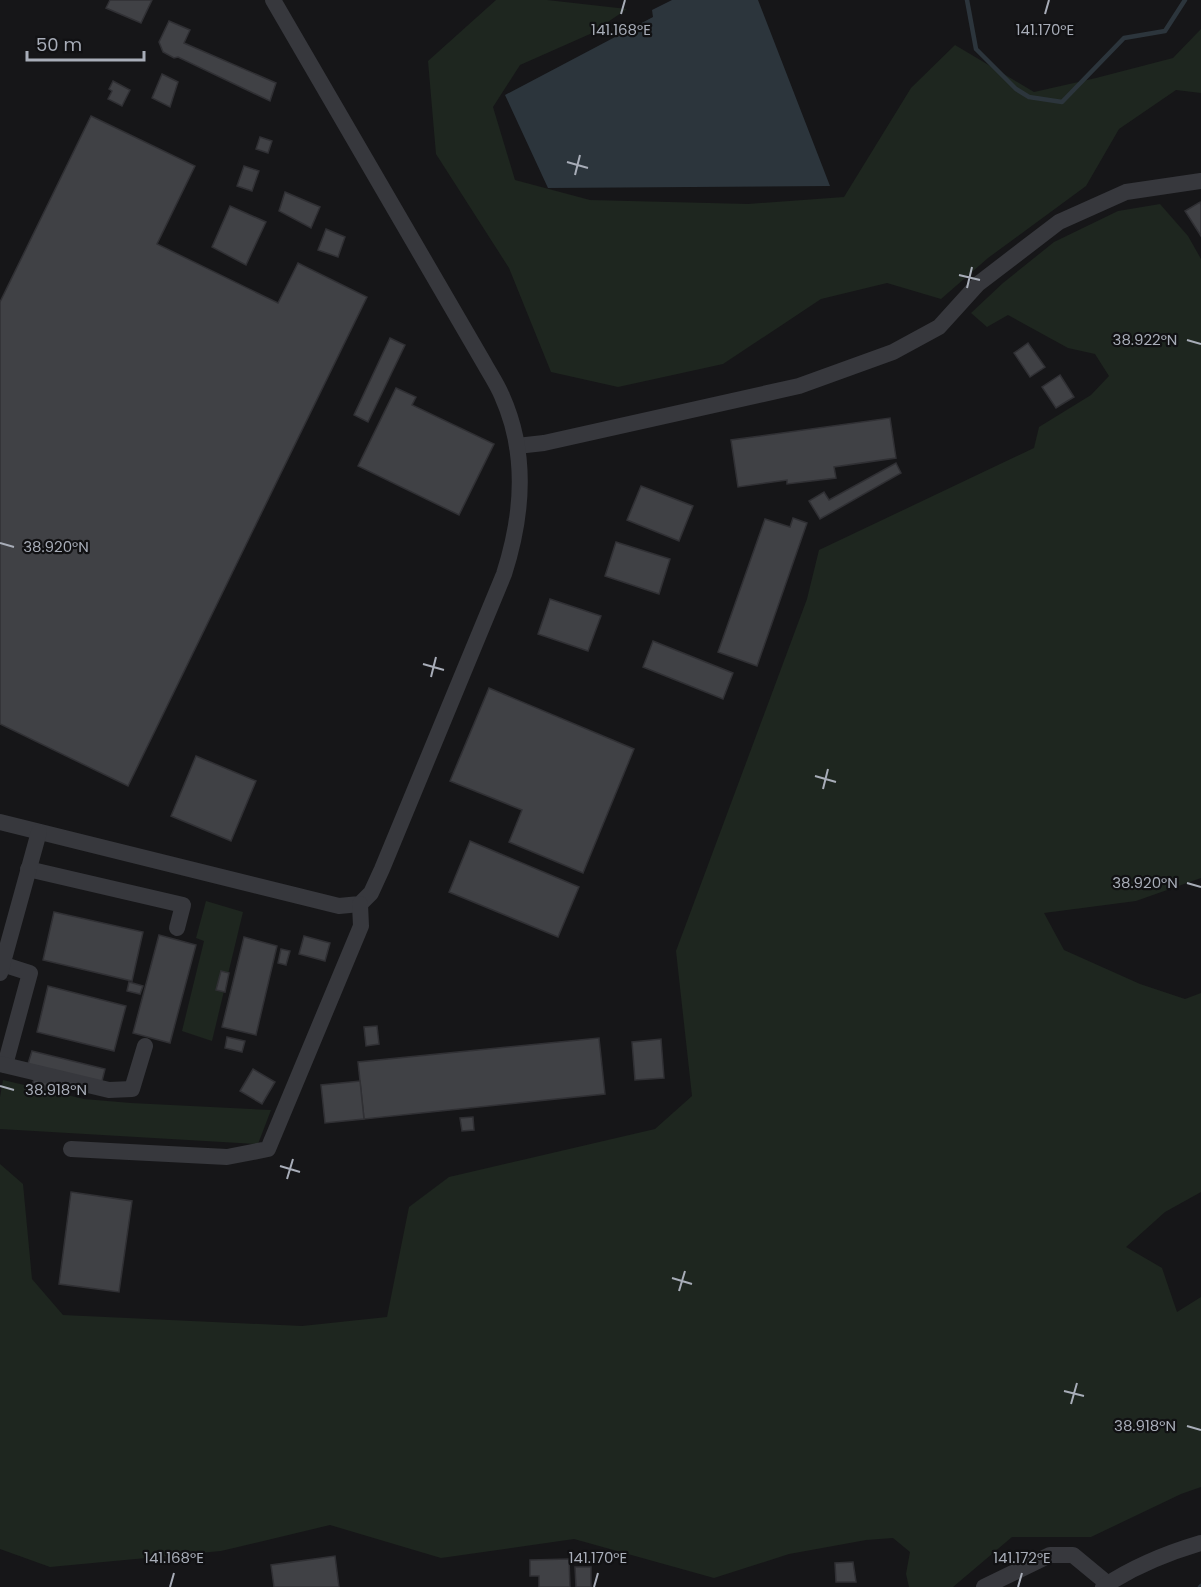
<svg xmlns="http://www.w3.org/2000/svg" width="1201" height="1587" viewBox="0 0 1201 1587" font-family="Poppins,sans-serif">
	<rect width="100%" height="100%" fill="#161618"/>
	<g fill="#1e261f">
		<path d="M496,0H547L627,9L590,34L520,65L493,107L515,180L590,200L748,204L844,197L911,88L955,45L1034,92L1096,78L1173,58L1201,29V93L1176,90L1119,129L1086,186L988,258L941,299L887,283L821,299L723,364L618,387L551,372L509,268L436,154L428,61Z"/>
		<path d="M1160,204L1188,236L1201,259V878L1136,901L1044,913L1064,950L1140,984L1185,999L1201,993V1192L1165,1212L1126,1247L1162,1268L1177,1312L1201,1297V1487L1181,1494L1091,1537H1012L953,1587H909L906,1574L910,1552L893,1538L866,1540L789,1554L714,1578L574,1539L441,1558L330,1525L221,1551L50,1567L0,1549V1164L23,1184L32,1279L63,1315L302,1326L387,1317L409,1207L449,1177L655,1129L692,1096L676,951L807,599L819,550L1034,448L1039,427L1091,395L1109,376L1095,354L1068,348L1008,315L987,327L971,313L1003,283L1054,242L1118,211Z"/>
		<path d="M206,901L243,912L212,1041L182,1031L204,941L196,938Z"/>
		<path d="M3,1080L84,1099L131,1103L271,1110L258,1144L0,1129V1097Z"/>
	</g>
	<path fill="#2c353c" d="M672,0H758L830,186L548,188L505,95L653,17L652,10Z"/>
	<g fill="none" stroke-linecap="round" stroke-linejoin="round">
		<g stroke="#2c353c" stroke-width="4.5">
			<path d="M967,0L976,49L1016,89L1029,97L1062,102L1124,38L1165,31L1185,0"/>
			<path d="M1200,1587L1201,1586"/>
		</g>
	</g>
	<g fill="#404145" stroke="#303034" stroke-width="1.5">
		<path d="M110,0H152L141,23L106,8Z"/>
		<path d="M169,21L190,30L184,43L276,83L270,101L178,57L174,58L163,52L159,42Z"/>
		<path d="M162,74L178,82L170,107L152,98Z"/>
		<path d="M113,81L130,90L122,106L108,99L112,91L109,89Z"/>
		<path d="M91,116L195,166L157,244L278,303L298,263L367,297L128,786L0,724V302Z"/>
		<path d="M260,137L272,141L268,153L256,149Z"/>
		<path d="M244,166L259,171L252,191L237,186Z"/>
		<path d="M285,192L320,207L311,228L279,211Z"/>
		<path d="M1200,202L1201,205V236L1185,211Z"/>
		<path d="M230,206L266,222L246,265L212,247Z"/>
		<path d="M326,229L345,237L338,257L318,250Z"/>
		<path d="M390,338L405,345L368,422L354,415Z"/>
		<path d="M1028,343L1045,367L1030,377L1014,353Z"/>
		<path d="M1060,375L1074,397L1056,408L1042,387Z"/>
		<path d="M396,388L416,397L412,405L494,444L459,515L358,466Z"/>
		<path d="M890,418L896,458L834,467L836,478L787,484V480L738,487L731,440Z"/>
		<path d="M896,463L901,473L820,519L809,501L824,492L829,500Z"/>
		<path d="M641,486L693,506L679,541L627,520Z"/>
		<path d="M793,518L807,523L757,666L718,652L765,519L790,527Z"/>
		<path d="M616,542L670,559L659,594L605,576Z"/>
		<path d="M550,599L601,616L588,651L538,634Z"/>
		<path d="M653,641L733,673L723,699L643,667Z"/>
		<path d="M489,688L634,749L583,873L509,842L522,810L450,781Z"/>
		<path d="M196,756L256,781L231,841L171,816Z"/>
		<path d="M470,841L579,887L558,937L449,892Z"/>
		<path d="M54,912L143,932L132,981L43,960Z"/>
		<path d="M159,935L196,945L170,1043L133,1033Z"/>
		<path d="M304,936L330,943L325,961L299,954Z"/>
		<path d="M244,937L277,946L256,1035L222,1027Z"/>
		<path d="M281,949L290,951L286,965L278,963Z"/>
		<path d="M221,971L229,973L225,992L216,990Z"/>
		<path d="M129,982L143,986L140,994L127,991Z"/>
		<path d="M48,986L126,1006L114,1051L37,1032Z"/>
		<path d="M377,1026L379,1044L366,1046L364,1027Z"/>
		<path d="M227,1037L245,1041L242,1052L225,1048Z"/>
		<path d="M599,1038L605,1094L364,1119L358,1062Z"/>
		<path d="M661,1039L664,1078L635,1080L632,1042Z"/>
		<path d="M32,1051L105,1069L101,1085L27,1067Z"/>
		<path d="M253,1069L275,1082L262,1104L240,1091Z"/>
		<path d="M34,1079L55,1084L53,1091L32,1086Z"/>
		<path d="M360,1081L364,1119L325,1123L321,1085Z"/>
		<path d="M473,1117L474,1130L462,1131L460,1118Z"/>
		<path d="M71,1192L132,1201L119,1292L59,1284Z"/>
		<path d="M335,1556L339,1587H274L271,1565Z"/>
		<path d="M569,1559L570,1587H539V1576H530V1560Z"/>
		<path d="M853,1562L856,1582H836L835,1563Z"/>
		<path d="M575,1567H591V1587H576Z"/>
	</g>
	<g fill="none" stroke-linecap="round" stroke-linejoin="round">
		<g stroke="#37383d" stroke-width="16">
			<path d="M517,446L544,443L799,386L893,352L939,327L978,284L1059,222L1126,192L1201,181"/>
			<path d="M0,822L339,906L360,904L371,893L382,869L504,574C523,515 528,454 502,396C497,384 490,374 484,363L273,0"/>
			<path d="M28,869L183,905L177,928"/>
			<path d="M2,964L30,973L5,1065"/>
			<path d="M0,973L39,832"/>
			<path d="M0,1064L109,1090L132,1089L145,1046"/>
			<path d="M71,1149L227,1157L268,1149L361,926L360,904"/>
			<path d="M984,1587L1050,1555H1073L1108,1584"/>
			<path d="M1103,1587C1133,1567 1167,1553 1201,1543"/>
		</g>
	</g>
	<path fill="none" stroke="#a8adb8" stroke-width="2" d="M621,14L625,0M1045,14L1049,0M567,162L588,168M575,175L580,155M959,275L980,280M967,288L972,267M1187,340L1201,344M0,543L14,547M423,664L444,670M431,677L436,657M815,776L836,782M823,789L828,769M1187,883L1201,887M0,1086L14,1090M280,1166L300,1172M287,1179L293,1159M672,1278L692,1284M679,1291L685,1271M1064,1391L1084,1396M1071,1404L1077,1383M1187,1426L1201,1430M170,1587L174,1573M594,1587L598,1573M1018,1587L1022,1573"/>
	<g font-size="15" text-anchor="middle" fill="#a8adb8" stroke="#111113" stroke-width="4.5" stroke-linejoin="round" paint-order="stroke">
		<text x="621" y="35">141.168°E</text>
		<text x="1045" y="35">141.170°E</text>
		<text x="1145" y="345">38.922°N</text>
		<text x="56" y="552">38.920°N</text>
		<text x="1145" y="888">38.920°N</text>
		<text x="56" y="1095">38.918°N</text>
		<text x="1145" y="1431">38.918°N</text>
		<text x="174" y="1563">141.168°E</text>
		<text x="598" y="1563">141.170°E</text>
		<text x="1022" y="1563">141.172°E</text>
	</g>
	<path d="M27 51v9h117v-9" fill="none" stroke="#a8adb8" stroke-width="3"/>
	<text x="36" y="51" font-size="18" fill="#a8adb8" stroke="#111113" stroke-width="4.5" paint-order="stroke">50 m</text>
</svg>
